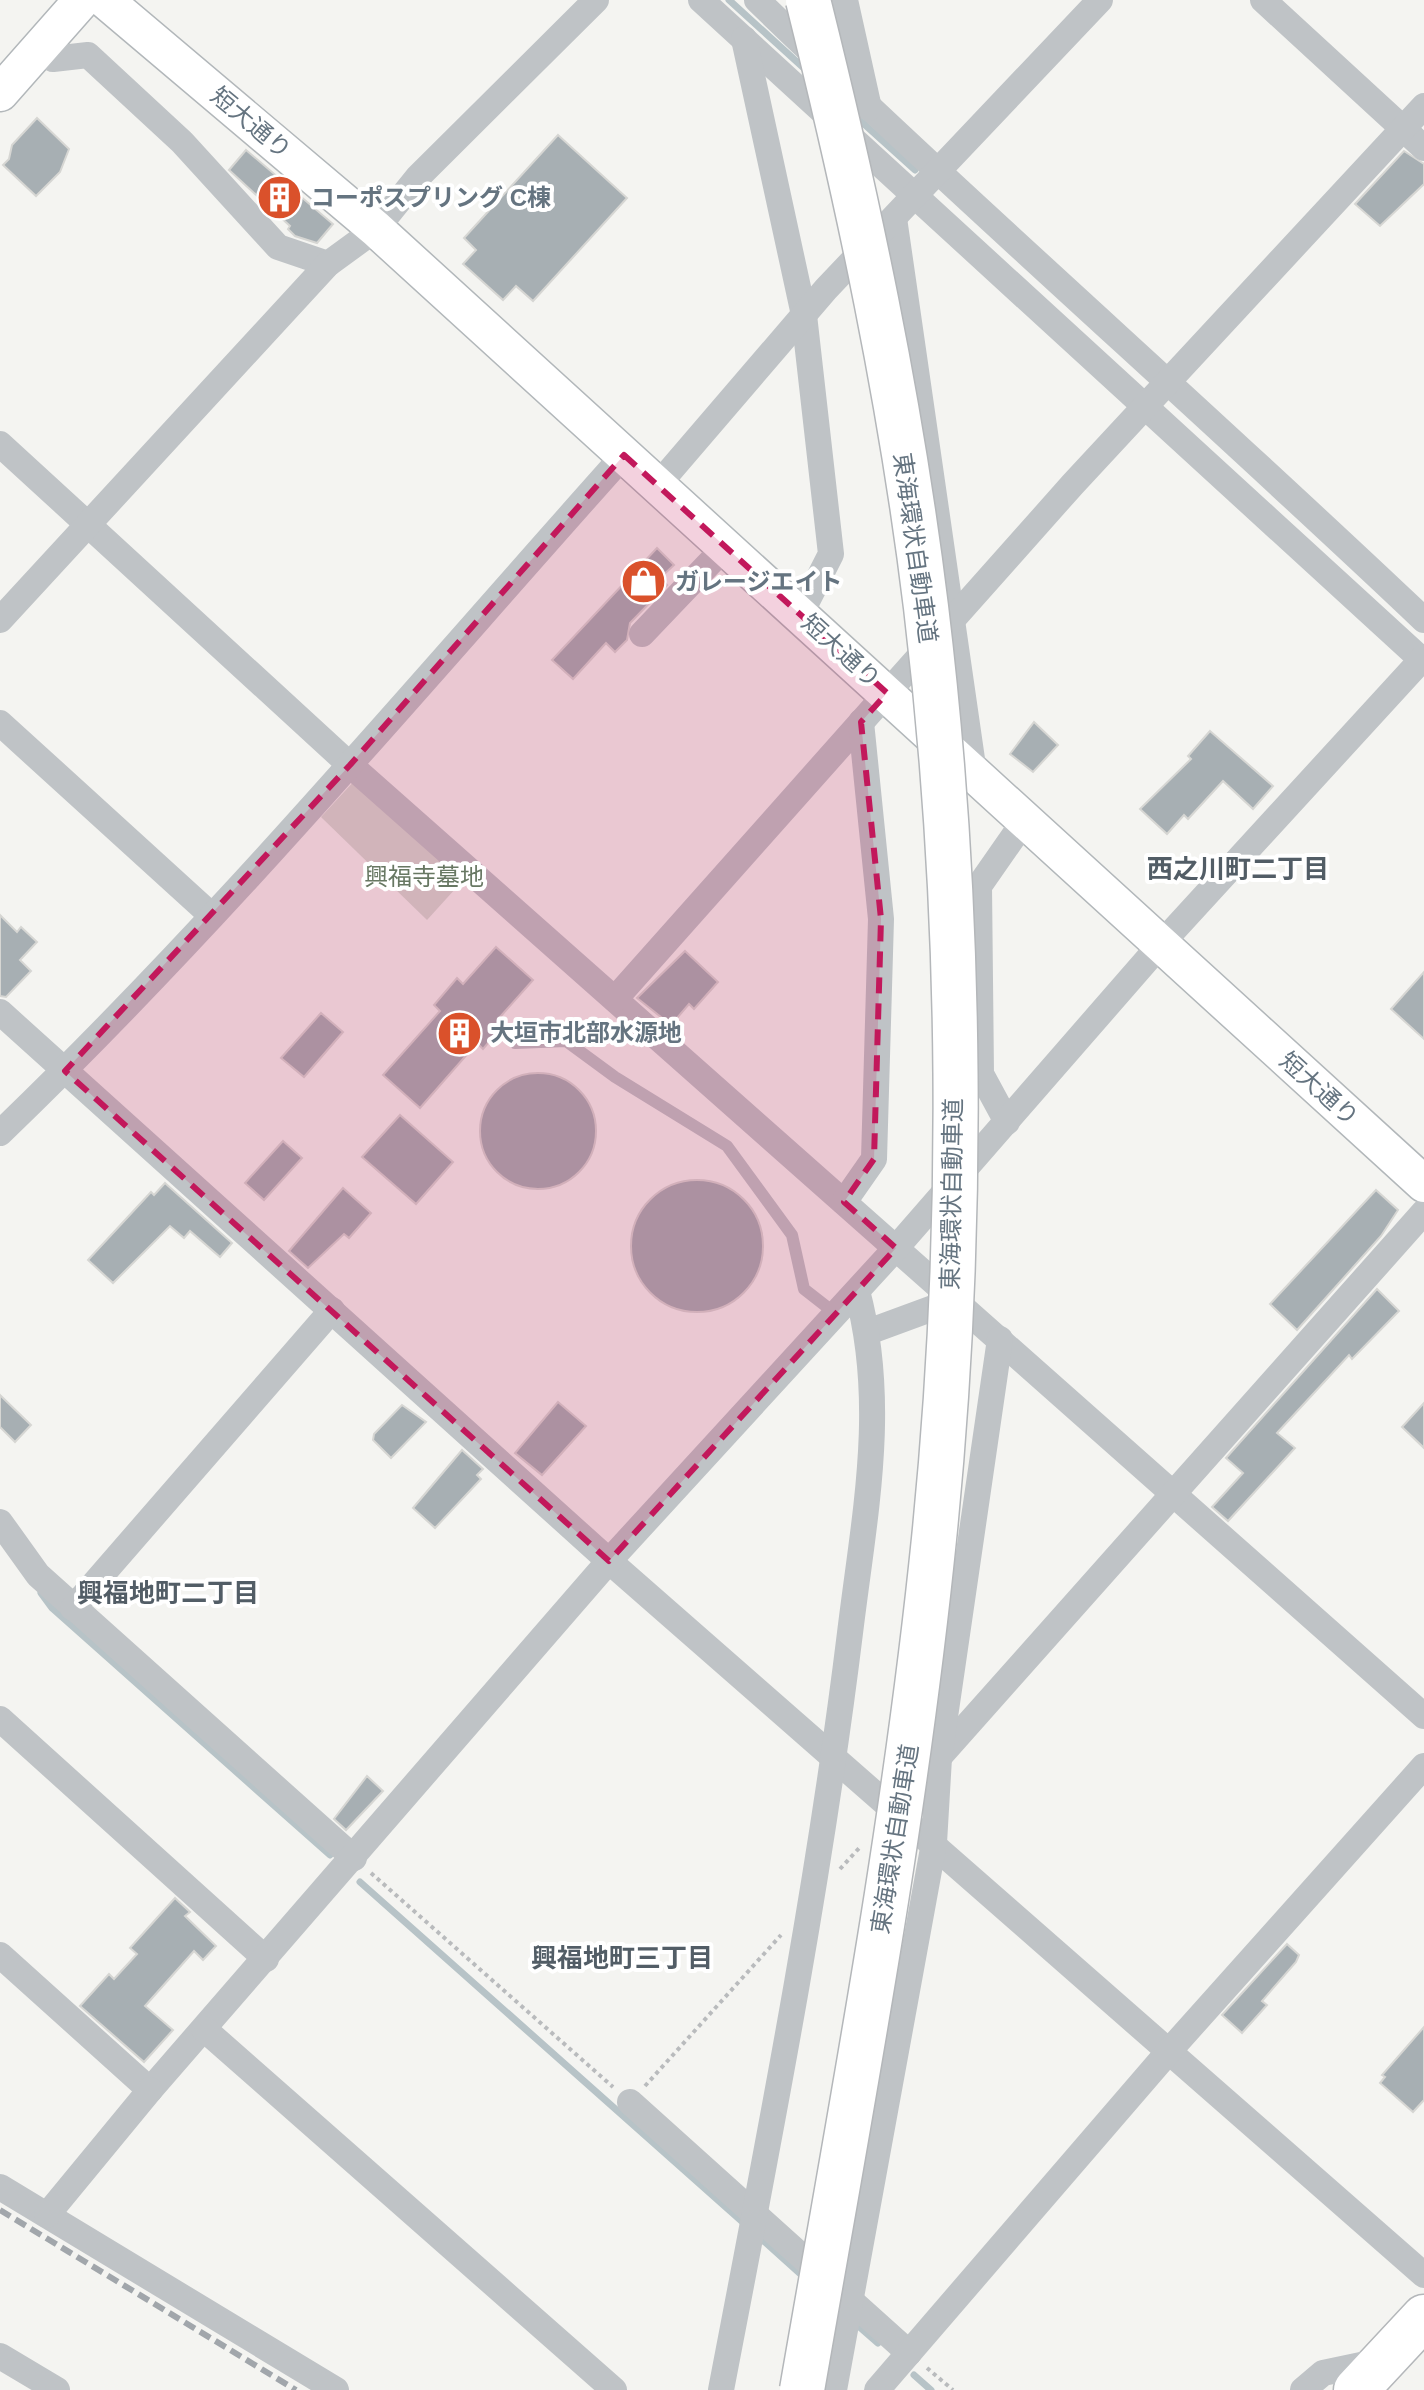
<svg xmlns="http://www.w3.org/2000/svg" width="1424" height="2390" viewBox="0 0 1424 2390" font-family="Helvetica,'Noto Sans JP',sans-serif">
	<rect width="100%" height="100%" fill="#f4f4f1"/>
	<path fill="#d5dbd2" d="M356,779L466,877L427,920L321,817Z"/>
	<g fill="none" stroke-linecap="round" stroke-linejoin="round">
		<g stroke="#b7c3c7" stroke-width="7">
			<path d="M729,0L807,71"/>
			<path d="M854,115L915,170"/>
			<path d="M41,1593L52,1608L330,1855"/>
			<path d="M360,1882L747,2226"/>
			<path d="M756,2234L806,2279"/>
			<path d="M854,2322L878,2343"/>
			<path d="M914,2375L931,2390"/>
		</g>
	</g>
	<g fill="#a7afb3" stroke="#d6d6d3" stroke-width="2">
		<path d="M37,118L69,149L60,172L36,196L3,165L9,159L12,145Z"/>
		<path d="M558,135L627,198L533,301L516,286L503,300L463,264L476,250L464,238Z"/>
		<path d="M246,150L333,224L317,243L295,236L288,229L290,226L229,170Z"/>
		<path d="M1404,151L1424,164V184L1380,226L1355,204Z"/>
		<path d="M657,548L674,565L660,578L667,585L630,623L627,640L615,652L606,643L573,679L552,660Z"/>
		<path d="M1034,722L1058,745L1033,772L1010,754Z"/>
		<path d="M1210,731L1273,786L1253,809L1223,781L1188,819L1184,815L1167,834L1140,809L1191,759L1188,756Z"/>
		<path d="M0,915L17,932L21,927L37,942L20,960L31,971L6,997L0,996Z"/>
		<path d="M496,947L533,980L500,1017L506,1022L483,1049L477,1043L420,1108L383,1075L440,1011L434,1005L457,978L463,984Z"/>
		<path d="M685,951L718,982L694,1009L689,1004L671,1025L637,998Z"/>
		<path d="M1424,972V1039L1391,1009Z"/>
		<path d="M321,1013L343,1032L304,1077L281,1058Z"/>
		<circle cx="538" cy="1131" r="58"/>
		<path d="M400,1115L453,1162L416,1204L362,1157Z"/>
		<path d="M283,1141L302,1158L264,1200L245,1183Z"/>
		<circle cx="697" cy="1246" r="66"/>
		<path d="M165,1183L232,1243L220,1257L190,1231L184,1238L170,1226L113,1283L88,1260L151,1192L154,1195Z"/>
		<path d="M343,1188L371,1213L349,1238L344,1234L308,1268L289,1251Z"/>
		<path d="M1376,1190L1398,1210L1381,1236L1297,1330L1270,1304Z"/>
		<path d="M1377,1289L1399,1311L1352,1359L1349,1355L1277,1433L1295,1448L1228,1521L1212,1507L1243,1473L1226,1458Z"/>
		<path d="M0,1395L31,1425L15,1442L0,1427Z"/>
		<path d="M558,1402L586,1426L542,1475L515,1453Z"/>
		<path d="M1424,1403V1448L1402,1427Z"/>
		<path d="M402,1405L426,1422L391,1458L373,1440L374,1434Z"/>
		<path d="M462,1450L483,1469L477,1475L481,1479L435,1528L413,1508Z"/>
		<path d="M367,1776L383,1791L346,1830L334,1819Z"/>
		<path d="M175,1898L190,1912L185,1916L216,1946L203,1960L194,1951L145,2006L173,2030L144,2062L80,2006L109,1974L114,1979L137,1954L130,1948Z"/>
		<path d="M1287,1944L1299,1955L1296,1962L1262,2001L1267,2005L1242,2033L1222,2015Z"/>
		<path d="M1424,2027V2100L1413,2112L1380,2083L1385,2077L1382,2075Z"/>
	</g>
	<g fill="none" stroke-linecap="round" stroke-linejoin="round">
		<defs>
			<g id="secondary">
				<path d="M105,0L376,229L1424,1184"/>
				<path d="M0,93L82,0"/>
			</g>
			<path id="highway" d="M1356,2390L1424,2317"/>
		</defs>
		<use href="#secondary" stroke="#b2b7ba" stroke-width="39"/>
		<use href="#highway" stroke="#b4b7ba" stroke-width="47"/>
		<g stroke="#b9bbbd" stroke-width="4" stroke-dasharray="4 4" stroke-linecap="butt">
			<path d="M840,1869L861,1846"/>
			<path d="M371,1873L613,2087"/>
			<path d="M645,2086L781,1935"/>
			<path d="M927,2368L953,2390"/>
		</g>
		<path stroke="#bfc3c6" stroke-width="12" d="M515,1043L566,1041L615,1077L727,1146L792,1235L804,1289L836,1314"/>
		<g stroke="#bfc3c6" stroke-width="26">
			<path d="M701,0L1424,662"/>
			<path d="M757,0C975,211 1204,411 1424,620"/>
			<path d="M845,0L869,108"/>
			<path d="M1263,0L1424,148"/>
			<path d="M744,39L804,315L831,554L800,615"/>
			<path d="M38,50L53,59L88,55L182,142L278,247L328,264"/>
			<path d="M894,218L974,773"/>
			<path d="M0,444L350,765L1424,1716"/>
			<path d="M657,486L826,289L1100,0"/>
			<path d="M0,620L328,264L376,229L418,177L596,0"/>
			<path d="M642,634L725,547"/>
			<path d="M0,723L211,915"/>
			<path d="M615,999L1073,484L1424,106"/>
			<path d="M0,1012L609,1561L1424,2275"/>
			<path d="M1007,1122L981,1074L979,886L1025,820"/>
			<path d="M0,1133C221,921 419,684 624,455"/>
			<path d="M844,1202L874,1159L881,919L861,722"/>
			<path d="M868,1332L955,1300"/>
			<path d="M0,1522L38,1575L354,1858"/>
			<path d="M73,1608L332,1310"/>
			<path d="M0,1719L266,1959"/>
			<path d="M939,1757L1424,1212"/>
			<path d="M0,1955L150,2090L609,1561L896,1248L1160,945L1424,657"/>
			<path d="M204,2029L614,2390"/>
			<path d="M630,2102L909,2353"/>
			<path d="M0,2187L336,2390"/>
			<path d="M47,2215L150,2090"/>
			<path d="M0,2356L57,2390"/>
			<path d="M721,2390C769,2139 819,1886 850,1633C864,1517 888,1406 857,1291"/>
			<path d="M834,2390L934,1843L939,1758L1000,1339"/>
			<path d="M877,2390L1170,2050L1424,1766"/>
			<path d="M1303,2390L1323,2373L1380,2361"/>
		</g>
		<use href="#secondary" stroke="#fff" stroke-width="36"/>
		<use href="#highway" stroke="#fff" stroke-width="44"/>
		<path stroke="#a1a6ab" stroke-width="6" stroke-dasharray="12 6" stroke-linecap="butt" d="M0,2210L296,2390"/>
		<defs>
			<path id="highway-bridge" d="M802,2390C851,2107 905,1825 934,1539C965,1234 963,912 926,607C901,402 858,200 808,0"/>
		</defs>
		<use href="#highway-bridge" stroke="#b4b7ba" stroke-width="47" stroke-linecap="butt"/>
		<use href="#highway-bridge" stroke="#fff" stroke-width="44"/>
	</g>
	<path fill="#c2185b" fill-opacity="0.2" stroke="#c2185b" stroke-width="6" stroke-dasharray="16 10" stroke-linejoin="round" d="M624,455L887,693L861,722L881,919L874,1159L844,1202L896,1248L609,1561L65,1071L350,765Z"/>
	<defs>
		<symbol id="building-disc" viewBox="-11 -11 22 22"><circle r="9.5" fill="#da512b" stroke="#fff"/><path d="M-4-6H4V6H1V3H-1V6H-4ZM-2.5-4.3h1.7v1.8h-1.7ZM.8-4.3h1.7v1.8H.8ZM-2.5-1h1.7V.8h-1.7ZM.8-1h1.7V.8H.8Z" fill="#fff"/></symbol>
		<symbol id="shop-disc" viewBox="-11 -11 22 22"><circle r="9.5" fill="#da512b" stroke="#fff"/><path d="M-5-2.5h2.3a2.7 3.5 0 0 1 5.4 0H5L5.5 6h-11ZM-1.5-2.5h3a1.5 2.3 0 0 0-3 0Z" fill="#fff"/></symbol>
	</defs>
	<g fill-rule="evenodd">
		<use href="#building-disc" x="254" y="172" width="51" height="51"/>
		<use href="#shop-disc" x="618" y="556" width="51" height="51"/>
		<use href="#building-disc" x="434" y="1008" width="51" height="51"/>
	</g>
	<g text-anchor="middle" stroke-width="8" stroke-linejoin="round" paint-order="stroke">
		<g font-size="24" fill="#657480" stroke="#fff">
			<text transform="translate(251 123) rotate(40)" y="8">短大通り</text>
			<text transform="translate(915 548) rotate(82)" y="8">東海環状自動車道</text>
			<text transform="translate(841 651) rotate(42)" y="8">短大通り</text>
			<text transform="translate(1319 1089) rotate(42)" y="8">短大通り</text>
			<text transform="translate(952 1194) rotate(-89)" y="8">東海環状自動車道</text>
			<text transform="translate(895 1839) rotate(-81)" y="8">東海環状自動車道</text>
		</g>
		<g font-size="24" font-weight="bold" fill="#657480" stroke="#fff" text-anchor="start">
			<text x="311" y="206">コーポスプリング C棟</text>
			<text x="675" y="590">ガレージエイト</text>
			<text x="490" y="1041">大垣市北部水源地</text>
		</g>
		<g font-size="24" fill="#687863" stroke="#fff">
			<text x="424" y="885">興福寺墓地</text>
		</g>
		<g font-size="26" font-weight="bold" fill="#525d66" stroke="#fff">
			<text x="1238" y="878">西之川町二丁目</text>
			<text x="168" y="1602">興福地町二丁目</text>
			<text x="622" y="1967">興福地町三丁目</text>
		</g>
	</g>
</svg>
